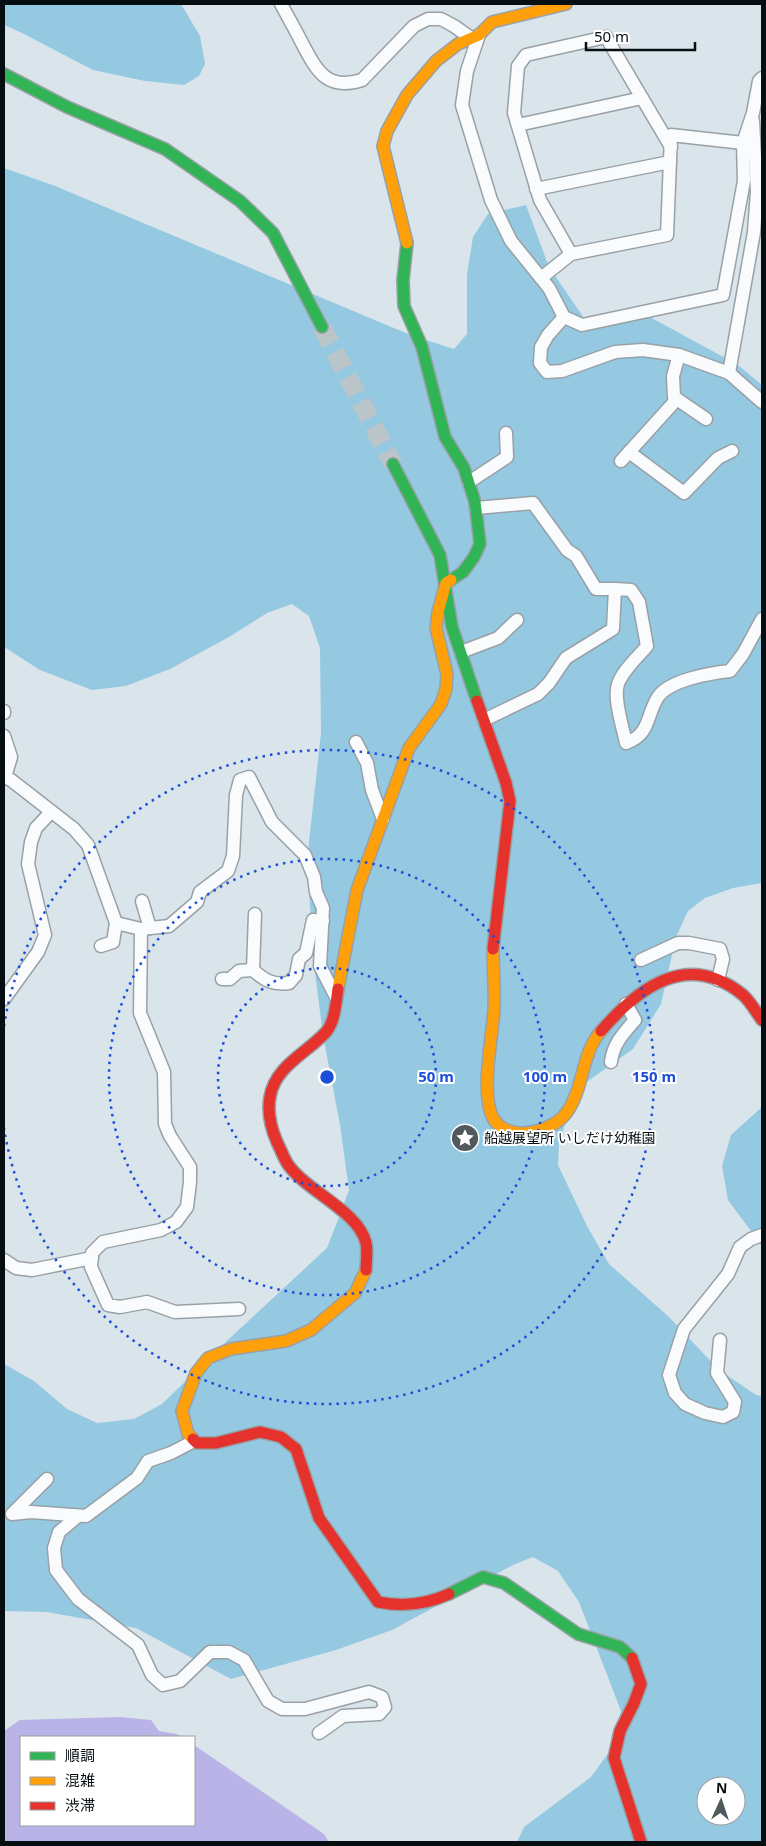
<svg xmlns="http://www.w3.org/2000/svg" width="766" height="1846" viewBox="0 0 766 1846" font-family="'Noto Sans','Noto Sans JP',sans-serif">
	<rect width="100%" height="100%" fill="#dae5eb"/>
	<g fill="#95c8e1" fill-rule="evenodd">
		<path d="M4,4H181L200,36L205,64L199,76L184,85L145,81L93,70L20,32L4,25Z"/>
		<path d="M4,168L55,186L413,336L454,349L467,334V274L473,237L488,214L526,205L549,267L584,318L648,316L738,365L762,385V883L733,888L705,898L688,911L676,937L661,1004L633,1049L584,1084L572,1103L559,1143L558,1165L587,1226L609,1264L668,1316L719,1370L756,1395L762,1396V1842H517L524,1827L591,1777L615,1744L621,1711L579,1602L558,1571L533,1557L513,1565L392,1630L336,1650L231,1679L136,1628L47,1612L4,1611V1364L34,1381L67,1409L97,1423L134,1419L162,1404L230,1338L327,1248L339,1217L349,1190L340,1125L323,1035L314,965L307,860L321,733L320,648L309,616L292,604L267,613L229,637L170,669L126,686L92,690L40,670L4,647ZM706,1786H736V1816H706Z"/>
		<path d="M762,1107V1246L728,1200L722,1166L731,1135Z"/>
	</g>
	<path fill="#b9b3e7" d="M120,1717L151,1720L159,1731L177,1734L182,1737H21V1825H194V1745L324,1834L329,1842H4V1731L20,1720Z"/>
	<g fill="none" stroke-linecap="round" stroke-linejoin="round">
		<path stroke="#bac5ca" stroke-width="19" stroke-dasharray="19 9" stroke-linecap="butt" d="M322,327L393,464"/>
		<defs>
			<g id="street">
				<path d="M281,4C288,17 296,31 303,45C317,71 327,91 362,80L414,26L428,19H441L454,26L471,38"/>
				<path d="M479,35L467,71L462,105L491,200L511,241L549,288L564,317L582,325L723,295L744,181L743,143L753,113L759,81L762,78"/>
				<path d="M518,125L642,98"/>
				<path d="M536,189L670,162"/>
				<path d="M571,254L540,200L514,113L518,66L526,55L606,37L671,147"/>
				<path d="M541,278L571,254L667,235L671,135L743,143"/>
				<path d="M564,317L548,335L541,347L540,363L547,372L562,371L615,352L643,350L679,355L729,373L762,402"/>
				<path d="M679,355L673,376L674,397L706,419"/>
				<path d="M729,373L754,232L757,192L753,121"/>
				<path d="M629,452L684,493L718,458L732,451"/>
				<path d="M621,461L677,399"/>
				<path d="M469,482L507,457L506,433"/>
				<path d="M476,508L533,503L567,550L576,556L596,589H615"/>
				<path d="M461,652L498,638L517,620"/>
				<path d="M4,713V711"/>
				<path d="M484,720L538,694L549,683L566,658L613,629L615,589L631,590L639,602L647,646C638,657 623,670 618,684C613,698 623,728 626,743C651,734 646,715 658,697C669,680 711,673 730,671L743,654L762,619"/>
				<path d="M4,736L11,757L5,777"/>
				<path d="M356,742L367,763L372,790L383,819"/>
				<path d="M4,777L11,780L74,829L88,845L116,923"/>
				<path d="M142,901L150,928"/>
				<path d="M255,914L253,970C265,981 273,985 289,983L296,975L299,959L306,953L313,920L323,921"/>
				<path d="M141,929L140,1013L164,1072L165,1124L170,1136L190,1167V1182L187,1207L176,1222L161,1230L103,1242L92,1253L91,1267L108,1305L120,1307L147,1302L175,1312L239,1309"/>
				<path d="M101,946L113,942L116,923L141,929L169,926L197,902L200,892L228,871L233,856L236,795L240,780L249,777L272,822L305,855L314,877L316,892L323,908L320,966L336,997"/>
				<path d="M641,960L678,943H689L720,949L723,959L718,980"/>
				<path d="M222,979H230L239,971L253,970"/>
				<path d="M4,999L38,952L45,935L28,864L31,842L36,828L51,812"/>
				<path d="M611,1062C613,1044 623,1034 635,1020L626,1004"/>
				<path d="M4,1260L16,1268L32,1270L92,1258"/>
				<path d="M720,1340L717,1373L735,1402L733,1412L723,1417L705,1413L685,1404L675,1393L669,1375L684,1329L728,1274L740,1247L751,1239L762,1235"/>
				<path d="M47,1479L12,1514L31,1512L86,1516L137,1478L148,1461L171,1453L194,1441"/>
				<path d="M78,1516L59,1532L54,1548L56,1570L78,1599L138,1645L152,1675L163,1685L180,1681L210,1652H229L244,1660L268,1701L282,1709H305L369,1692L382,1697L385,1707L379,1714L343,1716L319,1733"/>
			</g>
			<g id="fast">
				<path d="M4,74L67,107L165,149L240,201L273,233L322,327"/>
				<path d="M407,243L403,280L404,306L422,347L445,437L464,468L475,502L480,544L474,557L463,572L451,580"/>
				<path d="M393,464L440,555L452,627L477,701"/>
				<path d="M449,1594L483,1577L504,1583L578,1634L620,1647L632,1658"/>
			</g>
			<g id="slow">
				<path d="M407,243L383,146L387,131L407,95L436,61L458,44L479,35L492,22L566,4"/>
				<path d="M493,949C493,969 495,990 494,1010C492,1039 481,1090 492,1116C498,1129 511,1133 524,1133C539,1132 558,1125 567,1112C584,1088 581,1054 601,1031"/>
				<path d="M338,989L357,890L409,748L441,704L446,689L447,674L436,628L438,612L446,583L451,580"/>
				<path d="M193,1439L188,1434L182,1411L196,1373L208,1358L231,1349L286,1341L311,1330L355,1293L366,1270"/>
			</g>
			<g id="jam">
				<path d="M477,701L506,783L510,801L493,949"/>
				<path d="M338,989C336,1002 335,1022 326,1032C307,1053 275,1066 270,1097C267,1113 271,1128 277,1142C280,1148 283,1156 287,1163C305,1191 358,1210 366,1243C368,1251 366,1262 366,1270"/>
				<path d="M601,1031C639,987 688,950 743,995C750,1001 756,1012 762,1020"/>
				<path d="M193,1439L197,1443H216L260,1432L281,1437L296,1449L319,1518L378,1602C403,1607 425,1605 449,1594"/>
				<path d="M632,1658L641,1684L634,1703L620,1731L614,1758L641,1842"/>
			</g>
		</defs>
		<use href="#street" stroke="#98a1a6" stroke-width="15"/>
		<use href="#fast" stroke="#98a1a6" stroke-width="14"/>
		<use href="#slow" stroke="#98a1a6" stroke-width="14"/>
		<use href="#jam" stroke="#98a1a6" stroke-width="14"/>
		<use href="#street" stroke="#f9fbfc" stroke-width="12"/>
		<use href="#fast" stroke="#30b455" stroke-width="11"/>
		<use href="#slow" stroke="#ff9f0a" stroke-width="11"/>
		<use href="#jam" stroke="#e5322d" stroke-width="11"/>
	</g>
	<g fill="none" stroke="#1d4ed8" stroke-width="2.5" stroke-dasharray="2.5 5">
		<circle cx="327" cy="1077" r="109"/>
		<circle cx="327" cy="1077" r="218"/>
		<path d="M4 1026A327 327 0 1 1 4 1128"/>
	</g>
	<defs>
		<symbol id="sight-disc" viewBox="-11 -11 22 22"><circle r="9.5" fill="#51595d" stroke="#fff"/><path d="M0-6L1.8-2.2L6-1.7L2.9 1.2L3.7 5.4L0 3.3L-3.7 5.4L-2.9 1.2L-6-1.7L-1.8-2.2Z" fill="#fff"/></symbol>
	</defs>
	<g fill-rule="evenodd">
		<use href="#sight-disc" x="449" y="1122" width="32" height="32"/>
	</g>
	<g text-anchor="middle" stroke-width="4" stroke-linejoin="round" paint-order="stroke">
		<g font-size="14" fill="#070e11" stroke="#fff" text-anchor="start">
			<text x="484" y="1143">船越展望所 いしだけ幼稚園</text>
		</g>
	</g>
	<circle cx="327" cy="1077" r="8" fill="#1d4ed8" stroke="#fff" stroke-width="2.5"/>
	<g font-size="15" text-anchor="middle" font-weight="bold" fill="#1d4ed8" stroke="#fff" stroke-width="4" stroke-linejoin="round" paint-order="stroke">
		<text x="436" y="1082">50 m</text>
		<text x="545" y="1082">100 m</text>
		<text x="654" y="1082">150 m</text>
	</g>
	<rect width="766" height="1846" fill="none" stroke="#070e11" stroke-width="10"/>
	<rect x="20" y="1736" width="175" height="90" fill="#ffffff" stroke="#9c9fa0"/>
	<rect x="30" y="1752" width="25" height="8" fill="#30b455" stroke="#9c9fa0"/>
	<text x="65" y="1761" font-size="15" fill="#070e11">順調</text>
	<rect x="30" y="1777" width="25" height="8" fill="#ff9f0a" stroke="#9c9fa0"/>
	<text x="65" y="1786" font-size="15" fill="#070e11">混雑</text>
	<rect x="30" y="1802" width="25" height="8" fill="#e5322d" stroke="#9c9fa0"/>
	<text x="65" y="1811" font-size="15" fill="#070e11">渋滞</text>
	<g transform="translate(721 1801) rotate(3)"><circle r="24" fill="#ffffff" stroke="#9c9fa0"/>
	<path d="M0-4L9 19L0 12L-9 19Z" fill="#51595d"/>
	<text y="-8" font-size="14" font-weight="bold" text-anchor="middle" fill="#070e11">N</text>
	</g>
	<path d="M586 42v8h109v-8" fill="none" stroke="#070e11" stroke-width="2.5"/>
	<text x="594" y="42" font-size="15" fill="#070e11" stroke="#ffffff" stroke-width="4" paint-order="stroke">50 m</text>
</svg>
